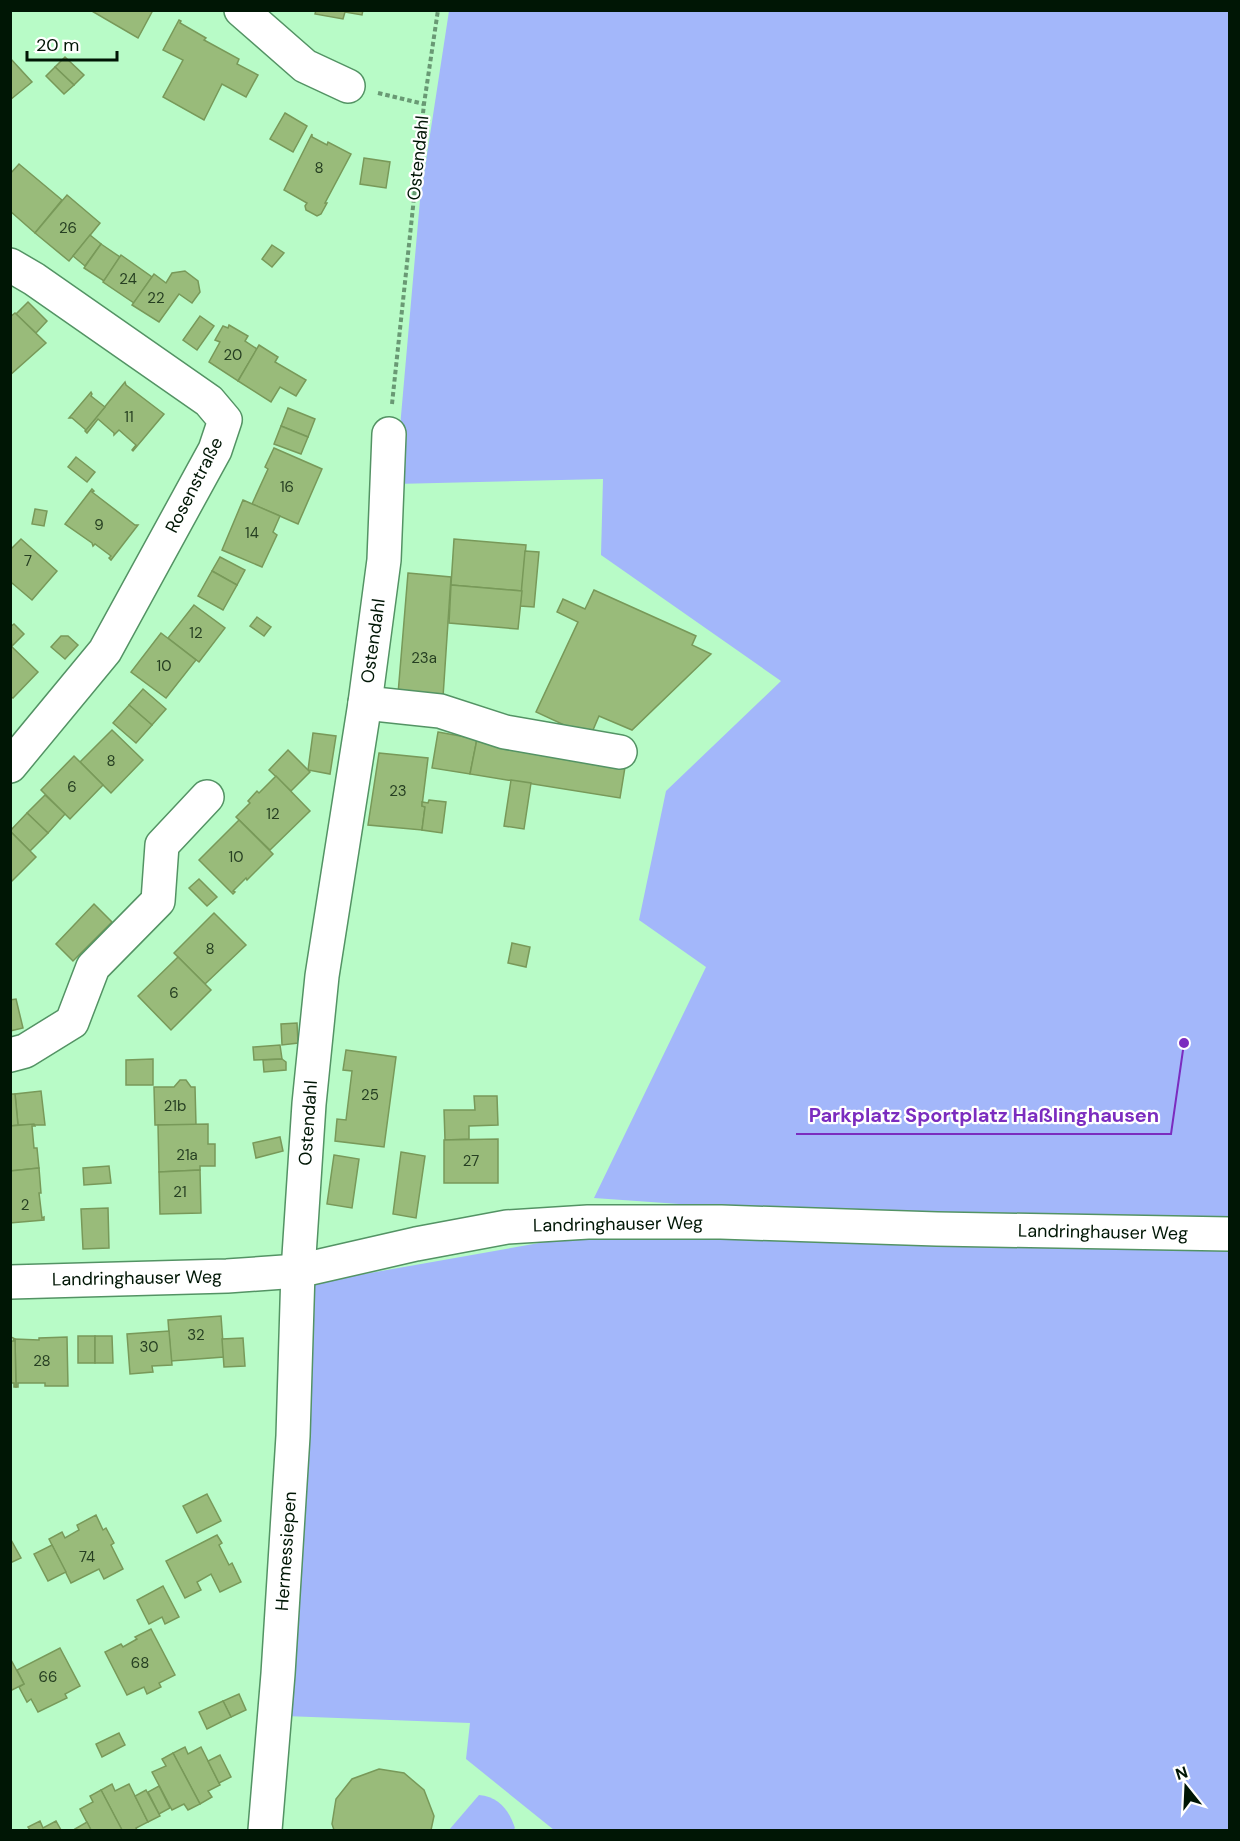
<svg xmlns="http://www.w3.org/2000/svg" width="1240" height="1841" viewBox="0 0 1240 1841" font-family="'DM Sans',sans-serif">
	<rect width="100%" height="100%" fill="#b8fbc7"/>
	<g fill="#a3b7fa">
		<path d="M449,11H1229V1221L834,1215L594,1198L706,967L639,920L666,791L781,681L601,555L603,479L395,484L420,200Z"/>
		<path d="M711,1237L1229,1246V1830H554L466,1759L470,1723L285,1716L308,1284L556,1240Z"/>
		<path d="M479,1795C499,1797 509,1810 515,1828L513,1830H449Z"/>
	</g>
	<g fill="#99bb7a" stroke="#789959" stroke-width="1.5">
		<path d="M90,10H153L138,38Z"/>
		<path d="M316,10H363L362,15L345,12L343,19L315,14Z"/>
		<path d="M179,20L181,21L180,23L206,38L204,40L239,59L237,64L258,75L246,97L222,84L204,120L163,97L183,60L163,50Z"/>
		<path d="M65,57L84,75L74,85L55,67Z"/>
		<path d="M10,58L32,82L10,100Z"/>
		<path d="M55,67L74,85L64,94L46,76Z"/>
		<path d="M285,113L307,126L293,152L270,139Z"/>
		<path d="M312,134V137L327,145L328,142L351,154L325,203H327L321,214L317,216L306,210L305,206L307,203L284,190Z"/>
		<path d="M364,158L390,162L386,188L360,184Z"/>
		<path d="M19,164L62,200L35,233L10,211V174Z"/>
		<path d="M67,195L100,223L69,261L35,233Z"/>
		<path d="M90,235L101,244L85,266L73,256Z"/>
		<path d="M101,244L120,257L104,281L84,268Z"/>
		<path d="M272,245L284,253L272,267L262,259Z"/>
		<path d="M121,255L152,277L134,303L103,282Z"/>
		<path d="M185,271L198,281L200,292L192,303L179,294L159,322L132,305L154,274L166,283L172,273Z"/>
		<path d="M28,302L47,321L36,333L16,314Z"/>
		<path d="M15,313L46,343L10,375V317Z"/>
		<path d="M200,316L214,326L197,350L183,340Z"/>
		<path d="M229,325L248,336L245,341L257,349L238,381L209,362L220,342L215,340L223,326L228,328Z"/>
		<path d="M259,345L278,357L275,362L306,380L296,396L280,387L271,402L238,381Z"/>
		<path d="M125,382L126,385L164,414L133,451L132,450L136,445L119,430L114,435V433L98,419L87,433L85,431Z"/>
		<path d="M91,392L92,394L91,396L105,407L86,430L72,418H69Z"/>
		<path d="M288,408L315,419L308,437L281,426Z"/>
		<path d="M281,426L308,437L301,454L274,444Z"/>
		<path d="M274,448L322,469L298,524L252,504L268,469L265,467Z"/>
		<path d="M76,457L95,472L87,482L68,467Z"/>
		<path d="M92,489L94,491L92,492L135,525H138L111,560L109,558L111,556L95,544L93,546L92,543L65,524Z"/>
		<path d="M243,500L280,516L273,532L277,535L262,567L222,550Z"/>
		<path d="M35,509L47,511L44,526L32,524Z"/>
		<path d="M21,539L57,571L32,600L12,583L10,586V550Z"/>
		<path d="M454,539L526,545L522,591L451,585Z"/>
		<path d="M525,551L539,552L534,607L520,606Z"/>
		<path d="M220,557L245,570L237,585L212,571Z"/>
		<path d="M212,571L237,585L223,610L198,596Z"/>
		<path d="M408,573L451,577L443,697L398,694Z"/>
		<path d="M451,585L522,591L518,629L449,623Z"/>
		<path d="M594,590L696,636L692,645L711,654L632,730L599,716L590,737L536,712L578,622L557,612L563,599L585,609Z"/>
		<path d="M194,605L225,628L199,662L168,638Z"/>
		<path d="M257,617L271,627L264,636L250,626Z"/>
		<path d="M14,624L24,634L12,646L10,627Z"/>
		<path d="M161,633L196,660L166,698L131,672Z"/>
		<path d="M61,636H68L78,645L65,659L51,647Z"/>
		<path d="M10,645L38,672L13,698L10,696Z"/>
		<path d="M143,689L166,709L152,725L129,705Z"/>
		<path d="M129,705L152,725L136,743L113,723Z"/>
		<path d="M112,730L143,760L111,793L80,762Z"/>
		<path d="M438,732L477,739L470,774L432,768Z"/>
		<path d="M313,733L336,736L330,774L308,770Z"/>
		<path d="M477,739L626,761L620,798L470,774Z"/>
		<path d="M288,750L310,772L291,791L269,770Z"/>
		<path d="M379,753L428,758L422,806L425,807L422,830L368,825Z"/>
		<path d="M74,756L103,785L70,819L41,790Z"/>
		<path d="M276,776L310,811L270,850L236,817L250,803L248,801L257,791L259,793Z"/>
		<path d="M511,780L531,783L524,829L504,826Z"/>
		<path d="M45,795L65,814L48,833L27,813Z"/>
		<path d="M429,800L446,802L442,833L422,830L425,807L422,806V802L428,803Z"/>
		<path d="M27,813L48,833L30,851L10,831Z"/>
		<path d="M239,820L273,854L247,880L246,878L233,891L235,892L233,894L199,860Z"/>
		<path d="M10,831L36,857L10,883Z"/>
		<path d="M199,879L217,897L207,906L189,888Z"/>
		<path d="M94,904L112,922L73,961L56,944Z"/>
		<path d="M214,913L246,945L205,984L174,953Z"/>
		<path d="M512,943L530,947L526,967L508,963Z"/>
		<path d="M178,957L211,990L171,1030L138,996Z"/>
		<path d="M16,999L23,1028L10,1031V1000Z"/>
		<path d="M297,1023L298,1043L282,1045L281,1024Z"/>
		<path d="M280,1045L282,1059L254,1060L253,1047Z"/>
		<path d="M346,1050L396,1057L384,1147L335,1141L337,1119L346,1120L352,1071L343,1070Z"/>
		<path d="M153,1059V1085H126V1060Z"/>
		<path d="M282,1059L286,1062V1070L264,1072L263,1060Z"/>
		<path d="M180,1080H186L191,1087H195L196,1125H155L154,1087H174Z"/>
		<path d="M41,1091L45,1125H18L15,1094Z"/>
		<path d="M10,1094H15L18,1125L10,1126Z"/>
		<path d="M474,1096H497L498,1125L469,1126V1139L445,1140L444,1110H475Z"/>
		<path d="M34,1124L35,1126H32L34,1148H37L39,1168L10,1171V1126Z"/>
		<path d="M208,1124V1144H215V1166H200V1170L159,1172L158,1125Z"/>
		<path d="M280,1137L283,1151L256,1158L253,1143Z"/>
		<path d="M498,1139V1183H444V1140Z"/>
		<path d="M401,1152L425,1156L416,1218L393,1214Z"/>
		<path d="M334,1155L359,1159L352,1208L327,1204Z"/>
		<path d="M109,1166L111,1183L84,1185L83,1168Z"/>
		<path d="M39,1168L41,1193H39L42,1218L44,1217V1220L10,1223V1171Z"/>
		<path d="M200,1170L201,1213L160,1214L159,1172Z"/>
		<path d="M108,1208L109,1248L83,1249L81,1209Z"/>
		<path d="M221,1316L224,1357L171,1361L168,1320Z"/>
		<path d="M169,1331L172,1365L152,1366L153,1372L130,1374L127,1334Z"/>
		<rect x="78" y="1336" width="17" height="27"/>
		<path d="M95,1336H112L113,1363H95Z"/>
		<path d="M67,1337L68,1386H45V1383H18V1387H16L15,1339L39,1340V1338Z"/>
		<path d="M13,1338L15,1339L16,1387H14V1383H10V1341H14Z"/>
		<path d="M243,1338L245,1366L224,1367L222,1339Z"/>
		<path d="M207,1494L221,1521L197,1533L183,1506Z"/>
		<path d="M96,1515L103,1530L106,1528L114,1543L111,1545L123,1569L104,1579L99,1569L71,1583L49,1539L62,1532L65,1538L79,1530L77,1525Z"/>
		<path d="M217,1535L222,1543L219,1545L229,1565L232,1563L241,1582L220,1592L211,1574L197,1582L201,1590L185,1598L166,1561Z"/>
		<path d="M10,1538L21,1558L10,1563Z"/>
		<path d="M52,1545L66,1572L48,1581L34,1554Z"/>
		<path d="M163,1586L179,1617L165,1624L162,1617L149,1624L137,1600Z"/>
		<path d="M151,1629L175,1675L159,1683L161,1687L147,1694L144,1687L127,1695L105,1652L121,1644L123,1647L137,1639L135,1637Z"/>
		<path d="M60,1648L80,1686L65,1694L67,1698L38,1712L31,1699L27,1702L19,1687L24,1684L17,1670Z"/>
		<path d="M10,1658L24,1684L10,1691Z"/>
		<path d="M239,1694L246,1710L231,1717L223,1701Z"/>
		<path d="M223,1701L231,1717L207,1729L199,1712Z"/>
		<path d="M119,1733L125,1745L102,1757L96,1744Z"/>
		<path d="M185,1747L188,1754L201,1747L220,1785L208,1791L212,1797L200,1804L173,1753Z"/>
		<path d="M173,1753L200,1804L188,1810L184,1804L172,1810L152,1772L166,1766L162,1759Z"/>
		<path d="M220,1755L231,1777L219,1783L208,1761Z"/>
		<path d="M379,1769L404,1773L424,1790L434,1816L431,1830H334L332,1824L336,1799L352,1779Z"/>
		<path d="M112,1784L115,1791L129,1784L148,1822L136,1828L137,1830H122L101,1790Z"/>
		<path d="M159,1786L170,1808L159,1814L148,1792Z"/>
		<path d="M101,1790L122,1830H91L80,1809L93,1802L90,1796Z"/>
		<path d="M146,1790L160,1816L148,1822L135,1796Z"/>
		<path d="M40,1821L43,1828L56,1821L61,1830H30L28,1827Z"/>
		<path d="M87,1822L91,1830H76L75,1829Z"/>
	</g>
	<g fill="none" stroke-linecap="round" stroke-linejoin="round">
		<defs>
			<g id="minor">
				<path d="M241,10L305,66L348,86"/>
				<path d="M10,265L34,279L209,401L225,420L215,450L105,651L10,766"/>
				<path d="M365,703L440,711L505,732L620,752"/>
				<path d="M10,1055L25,1051L72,1022L93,967L158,901L162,845L207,797"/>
				<path d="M10,1282L227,1276L298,1271L416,1244L507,1227L588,1222H721L937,1229L1230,1234"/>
				<path d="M265,1830L278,1674L293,1436L298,1271L309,1104L322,976L365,703L384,560L389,434"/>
			</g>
		</defs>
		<use href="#minor" stroke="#539364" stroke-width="36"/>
		<g stroke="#699974" stroke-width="4" stroke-dasharray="4.5 3" stroke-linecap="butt">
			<path d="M378,93L424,104"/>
			<path d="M392,404L424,104L438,10"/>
		</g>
		<use href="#minor" stroke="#fff" stroke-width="33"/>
	</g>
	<g text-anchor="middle" stroke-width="4.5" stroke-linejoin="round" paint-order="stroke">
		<g font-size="15" fill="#263f22">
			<text x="319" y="173">8</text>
			<text x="68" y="233">26</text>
			<text x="128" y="284">24</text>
			<text x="156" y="303">22</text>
			<text x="233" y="360">20</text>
			<text x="129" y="422">11</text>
			<text x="287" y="492">16</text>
			<text x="99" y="530">9</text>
			<text x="252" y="538">14</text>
			<text x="28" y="566">7</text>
			<text x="196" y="638">12</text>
			<text x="424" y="663">23a</text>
			<text x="164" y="671">10</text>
			<text x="111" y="766">8</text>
			<text x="72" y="792">6</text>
			<text x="398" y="796">23</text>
			<text x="273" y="819">12</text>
			<text x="236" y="862">10</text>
			<text x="210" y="954">8</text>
			<text x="174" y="998">6</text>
			<text x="370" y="1100">25</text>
			<text x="175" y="1111">21b</text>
			<text x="187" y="1160">21a</text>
			<text x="471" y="1166">27</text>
			<text x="180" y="1197">21</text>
			<text x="25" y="1210">2</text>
			<text x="196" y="1340">32</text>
			<text x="149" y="1352">30</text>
			<text x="42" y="1366">28</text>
			<text x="87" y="1562">74</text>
			<text x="140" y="1668">68</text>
			<text x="48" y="1682">66</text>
		</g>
		<g font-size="18" fill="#001605" stroke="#fff">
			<text transform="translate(418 158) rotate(-84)" y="6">Ostendahl</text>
			<text transform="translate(194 485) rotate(-63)" y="6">Rosenstraße</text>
			<text transform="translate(373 641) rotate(-82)" y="6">Ostendahl</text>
			<text transform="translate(308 1123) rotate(-86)" y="6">Ostendahl</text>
			<text transform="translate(618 1224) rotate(-1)" y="6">Landringhauser Weg</text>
			<text transform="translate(1103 1232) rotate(1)" y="6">Landringhauser Weg</text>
			<text transform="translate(137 1278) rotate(-1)" y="6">Landringhauser Weg</text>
			<text transform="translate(286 1551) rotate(-86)" y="6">Hermessiepen</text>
		</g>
	</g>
	<path fill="none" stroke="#7b2cbf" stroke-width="2" d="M1184 1043L1171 1134H796"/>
	<circle fill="#7b2cbf" stroke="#fff" stroke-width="2" cx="1184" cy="1043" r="6"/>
	<g font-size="20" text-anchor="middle" font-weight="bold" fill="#7b2cbf" stroke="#fff" stroke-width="4.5" stroke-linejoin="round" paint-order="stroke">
		<text x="984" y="1122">Parkplatz Sportplatz Haßlinghausen</text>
	</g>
	<rect width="1240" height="1841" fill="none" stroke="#001605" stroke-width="24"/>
	<g transform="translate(1186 1787) rotate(342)" stroke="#ffffff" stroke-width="4.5" paint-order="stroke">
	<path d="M0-4.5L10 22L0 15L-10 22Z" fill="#001605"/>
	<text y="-9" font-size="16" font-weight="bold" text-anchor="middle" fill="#001605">N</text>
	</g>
	<path d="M27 51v9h90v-9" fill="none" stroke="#001605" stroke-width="3"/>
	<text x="36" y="51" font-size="18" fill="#001605" stroke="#ffffff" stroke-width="4.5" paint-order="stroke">20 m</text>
</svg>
